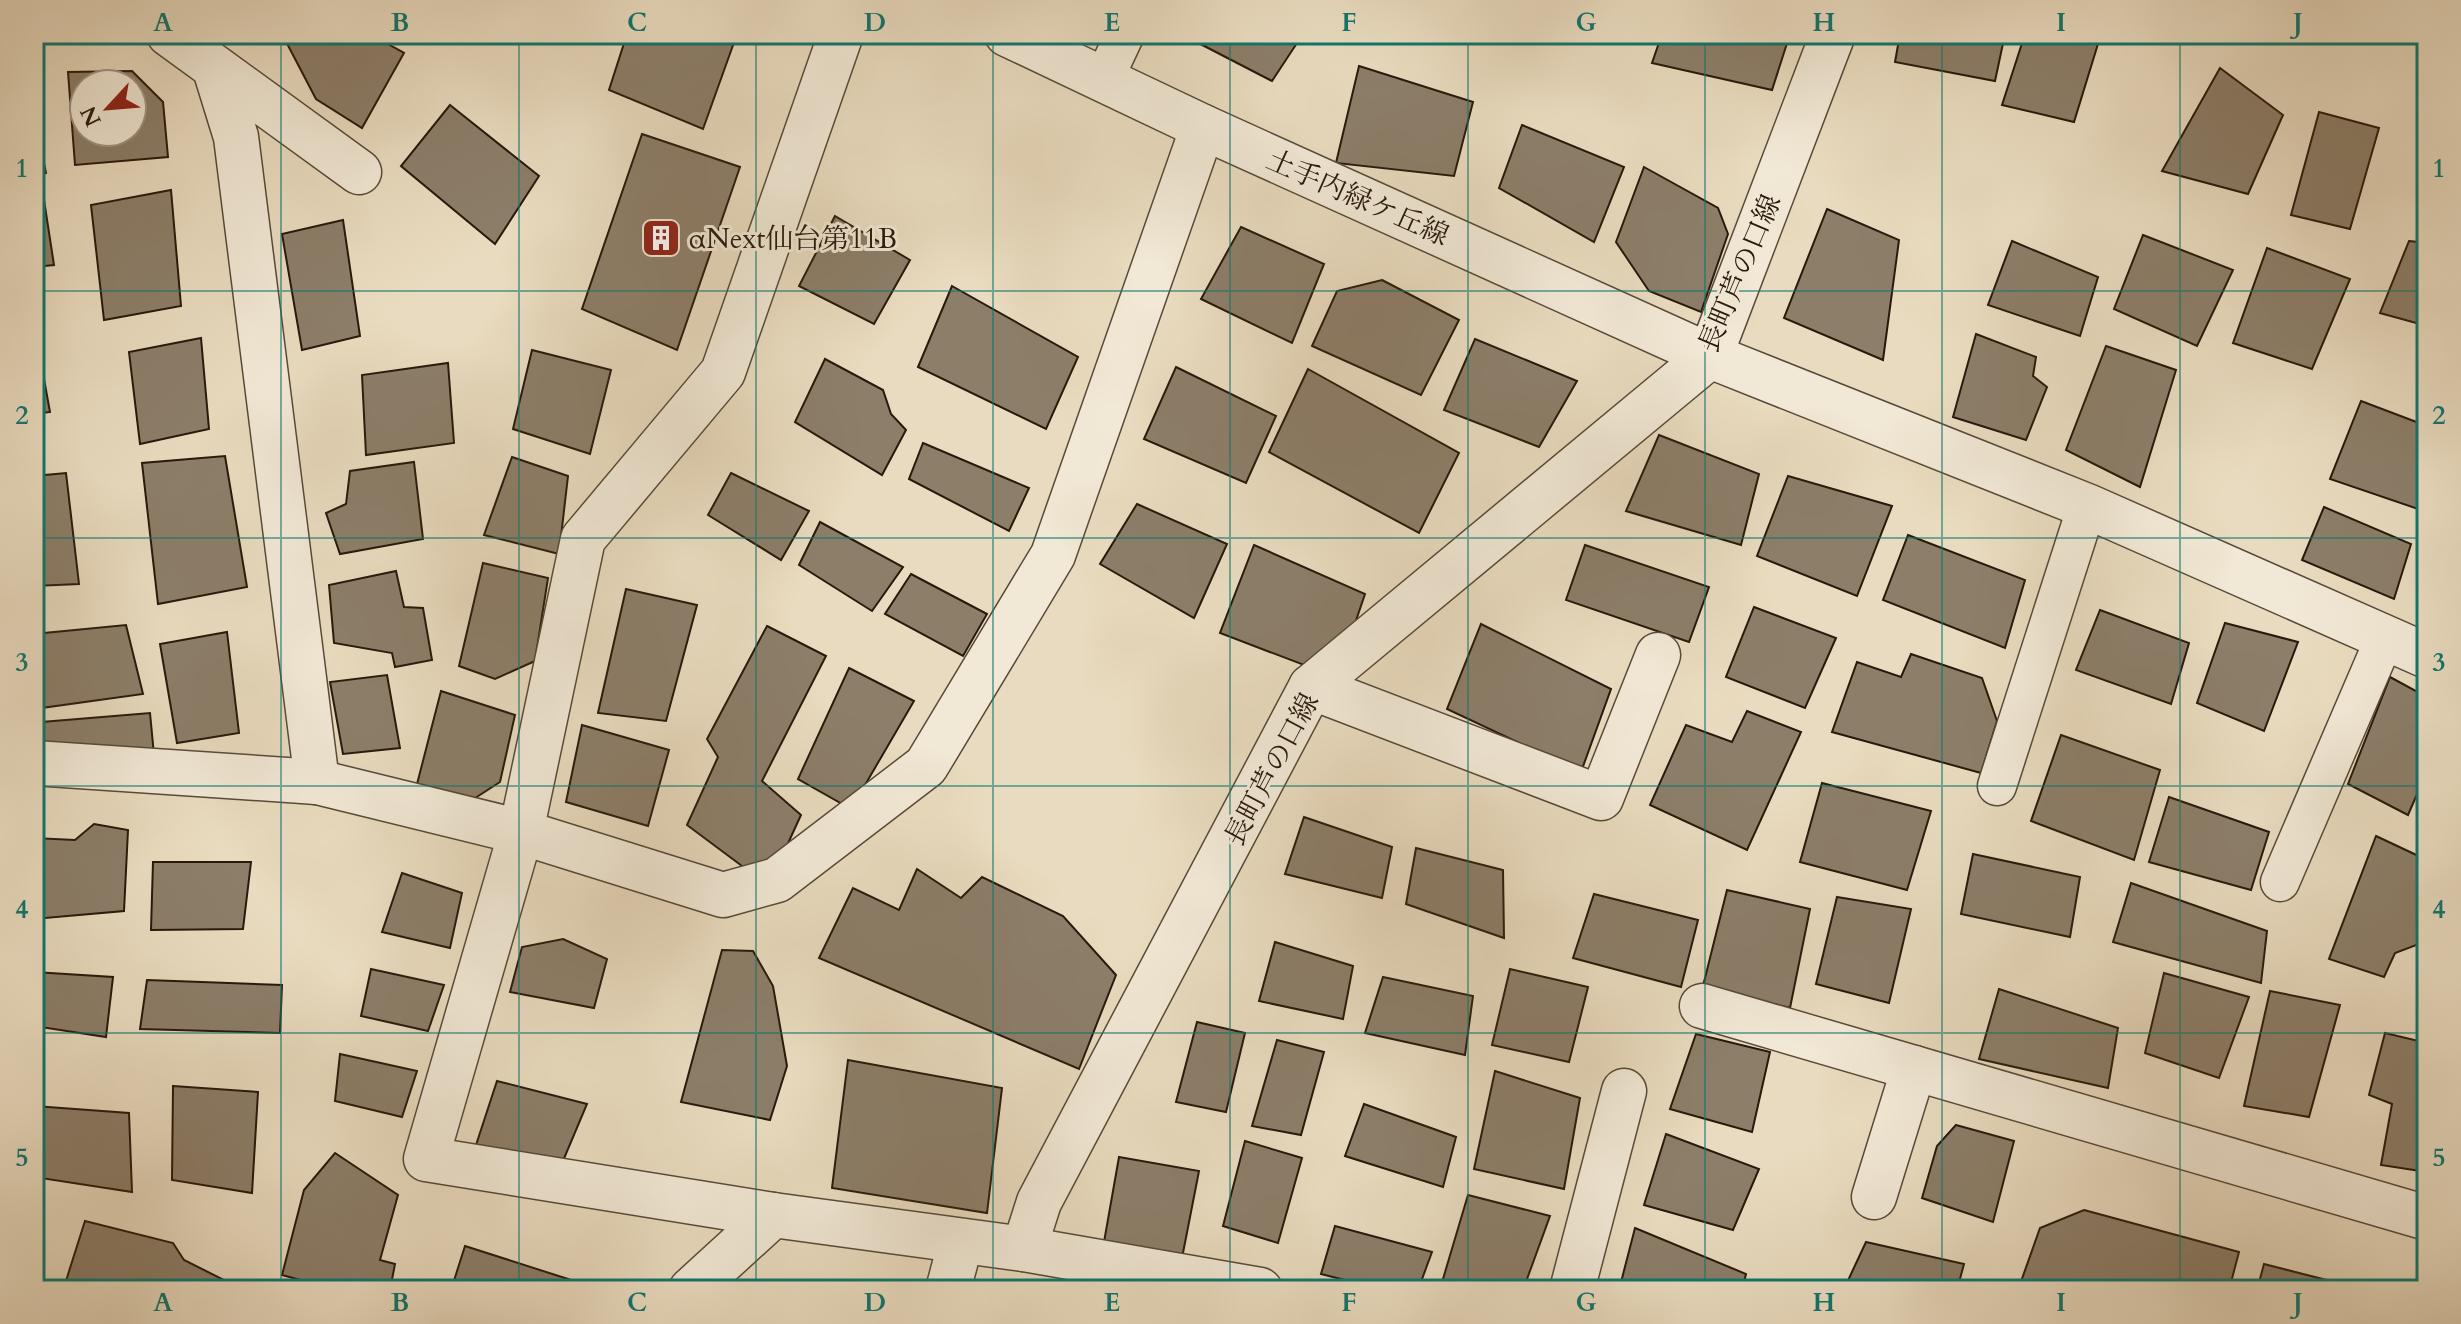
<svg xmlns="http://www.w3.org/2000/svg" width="2461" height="1324" viewBox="0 0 2461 1324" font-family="Cardo,'Noto Serif JP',serif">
	<rect width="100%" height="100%" fill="#e9dbbf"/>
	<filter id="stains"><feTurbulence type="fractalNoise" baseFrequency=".0025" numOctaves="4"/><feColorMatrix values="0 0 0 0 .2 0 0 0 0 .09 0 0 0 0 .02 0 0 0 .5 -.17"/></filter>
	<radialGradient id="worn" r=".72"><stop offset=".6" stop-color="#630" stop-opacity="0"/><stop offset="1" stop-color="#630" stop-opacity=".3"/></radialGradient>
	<g fill="#8c7e69" stroke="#28190c" stroke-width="2" fill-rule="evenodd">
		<path d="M282,34H370L404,53L362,128L316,99Z"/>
		<path d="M627,34H737L703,129L609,90Z"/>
		<path d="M1181,34H1298L1301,37L1272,81Z"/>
		<path d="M1662,34H1790L1772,90L1652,63Z"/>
		<path d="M1900,34H2005L1995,81L1895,62Z"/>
		<path d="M2025,34H2101L2074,122L2002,105Z"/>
		<path d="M1359,66L1473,102L1454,176L1336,163Z"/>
		<path d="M2220,68L2283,115L2248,194L2162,171Z"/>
		<path d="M132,71L163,102L168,157L75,165L68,72ZM84,84H132V132H84Z"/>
		<path d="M450,105L539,176L495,244L401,166Z"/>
		<path d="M2319,112L2379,128L2350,229L2291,215Z"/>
		<path d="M34,114L46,173L34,175Z"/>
		<path d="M1522,125L1624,167L1594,242L1499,188Z"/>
		<path d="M642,134L740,167L677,350L582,309Z"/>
		<path d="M1644,167L1718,208L1728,234L1701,312L1649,291L1616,242Z"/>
		<path d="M42,187L54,265L34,267V188Z"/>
		<path d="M171,190L181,306L104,320L91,205Z"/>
		<path d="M1827,209L1899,240L1883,360L1784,318Z"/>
		<path d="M835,216L910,260L874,324L799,286Z"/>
		<path d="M343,220L360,336L302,350L282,234Z"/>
		<path d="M1241,227L1324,264L1292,343L1201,299Z"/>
		<path d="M2143,235L2233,270L2197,346L2114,309Z"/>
		<path d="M2012,241L2098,277L2080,336L1988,305Z"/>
		<path d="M2409,241L2427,243V326L2380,313Z"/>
		<path d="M2267,248L2350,279L2312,369L2233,343Z"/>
		<path d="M1382,280L1459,320L1421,395L1312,346L1337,291Z"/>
		<path d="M952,286L1078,357L1046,429L918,367Z"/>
		<path d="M34,324L50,412L34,414Z"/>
		<path d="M1976,334L2036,357L2033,376L2047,387L2026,440L1953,417Z"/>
		<path d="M201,338L209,429L140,444L129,352Z"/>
		<path d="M1475,339L1577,381L1539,447L1444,410Z"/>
		<path d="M2106,346L2176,370L2140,487L2066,450Z"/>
		<path d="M532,350L611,370L590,454L513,429Z"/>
		<path d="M825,359L883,390L891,414L906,430L882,475L795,422Z"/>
		<path d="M448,363L454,443L366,455L362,375Z"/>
		<path d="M1176,367L1276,416L1246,483L1144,439Z"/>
		<path d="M1308,369L1459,453L1419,533L1269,452Z"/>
		<path d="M2361,401L2427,426V512L2330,479Z"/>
		<path d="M1659,435L1759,474L1741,545L1626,511Z"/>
		<path d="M923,443L1029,488L1009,531L909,479Z"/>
		<path d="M225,456L247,587L158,604L142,463Z"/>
		<path d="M512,457L568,476L559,554L484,535Z"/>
		<path d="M414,462L423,539L340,554L326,513L346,504L350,471Z"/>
		<path d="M66,473L79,584L34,586V476Z"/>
		<path d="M731,473L809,511L781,560L708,515Z"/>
		<path d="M1788,476L1892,506L1857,596L1757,556Z"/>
		<path d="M1137,504L1227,544L1194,618L1100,564Z"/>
		<path d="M2324,507L2411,544L2394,599L2302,560Z"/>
		<path d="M820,522L903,567L872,611L799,565Z"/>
		<path d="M1908,535L2025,580L2005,648L1883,600Z"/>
		<path d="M1254,545L1365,594L1350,638L1304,665L1220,633Z"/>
		<path d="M1585,545L1709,587L1689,642L1566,600Z"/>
		<path d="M483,563L548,578L535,661L495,679L459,666Z"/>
		<path d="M396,571L404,607L423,608L432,660L395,667L392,653L334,643L329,585Z"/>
		<path d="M911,574L987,614L963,656L885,614Z"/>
		<path d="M626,589L697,605L666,721L598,713Z"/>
		<path d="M1754,607L1836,638L1805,708L1726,677Z"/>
		<path d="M2100,610L2189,643L2171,704L2076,670Z"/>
		<path d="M2225,623L2298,642L2264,731L2197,703Z"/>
		<path d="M1481,624L1611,689L1581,772L1447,709Z"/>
		<path d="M126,625L143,694L34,709V634Z"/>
		<path d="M767,626L826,656L762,781L801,815L779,863L746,869L687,825L718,757L707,739Z"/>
		<path d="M227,632L239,733L177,743L160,644Z"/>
		<path d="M1911,654L1982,678L1997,721L1981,773L1832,732L1857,662L1901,677Z"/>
		<path d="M849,668L914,701L851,809L798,779Z"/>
		<path d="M387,675L400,748L343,754L330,682Z"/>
		<path d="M2390,677L2427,697V771L2408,815L2348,784Z"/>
		<path d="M441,691L515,715L500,782L469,802L416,788Z"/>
		<path d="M1747,711L1801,732L1747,850L1650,805L1686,725L1732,742Z"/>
		<path d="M150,713L154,755L42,752V722Z"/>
		<path d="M582,725L669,750L648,826L566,802Z"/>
		<path d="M2061,735L2160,770L2134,860L2031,821Z"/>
		<path d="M1822,783L1931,811L1907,890L1800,862Z"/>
		<path d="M2169,797L2269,832L2251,890L2149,862Z"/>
		<path d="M1304,817L1392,847L1382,898L1285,874Z"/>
		<path d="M94,824L128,830L124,911L34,919V838L75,840Z"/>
		<path d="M2376,836L2427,860V952L2416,945L2395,953L2384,977L2329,959Z"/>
		<path d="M1416,848L1503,870L1504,938L1406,904Z"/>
		<path d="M1973,854L2080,877L2070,937L1961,914Z"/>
		<path d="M153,862H251L243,929L151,930Z"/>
		<path d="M917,869L961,898L982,877L1063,916L1116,975L1079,1069L819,958L853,888L899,910Z"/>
		<path d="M402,873L462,893L450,948L382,932Z"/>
		<path d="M2131,883L2267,931L2261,983L2113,942Z"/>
		<path d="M1727,890L1810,909L1790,1008L1703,986Z"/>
		<path d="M1594,894L1698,920L1681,987L1573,958Z"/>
		<path d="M1837,897L1911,909L1889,1003L1816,984Z"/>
		<path d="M563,939L607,959L594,1008L510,992L522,947Z"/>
		<path d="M1275,942L1353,966L1343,1019L1259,1001Z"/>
		<path d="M722,950L753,951L773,986L787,1066L770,1120L681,1102Z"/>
		<path d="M371,969L444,985L428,1031L361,1016Z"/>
		<path d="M1510,969L1588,987L1569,1062L1492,1045Z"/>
		<path d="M34,972L113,977L106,1037L34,1026Z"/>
		<path d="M2164,973L2249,997L2219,1078L2145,1053Z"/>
		<path d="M1383,977L1473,996L1465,1055L1365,1033Z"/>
		<path d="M147,980L282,985L280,1033L140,1029Z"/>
		<path d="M1999,989L2118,1028L2108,1088L1979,1059Z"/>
		<path d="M2270,991L2340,1005L2309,1117L2244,1106Z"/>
		<path d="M1197,1022L1245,1033L1226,1112L1176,1102Z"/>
		<path d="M2385,1033L2427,1043V1172L2381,1165L2392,1104L2369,1095Z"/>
		<path d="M1696,1034L1770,1052L1752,1132L1670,1109Z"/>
		<path d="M1277,1040L1324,1052L1301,1135L1252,1126Z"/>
		<path d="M340,1054L417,1071L402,1117L335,1101Z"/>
		<path d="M848,1060L1002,1088L987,1213L832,1188Z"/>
		<path d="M1495,1071L1580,1098L1564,1189L1474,1169Z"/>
		<path d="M497,1081L587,1104L560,1168L476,1145Z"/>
		<path d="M173,1086L258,1092L252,1193L172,1180Z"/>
		<path d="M1364,1104L1456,1137L1443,1187L1345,1156Z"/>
		<path d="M34,1106L129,1113L132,1192L34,1177Z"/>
		<path d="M1956,1125L2014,1141L1993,1222L1922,1198L1937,1146Z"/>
		<path d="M1666,1134L1759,1169L1733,1230L1644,1205Z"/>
		<path d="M1245,1141L1302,1158L1278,1243L1223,1226Z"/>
		<path d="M335,1153L398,1195L380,1260L395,1264L390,1290H337L282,1275L304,1190Z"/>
		<path d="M1119,1157L1199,1171L1182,1258L1104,1242Z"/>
		<path d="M1468,1195L1550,1216L1523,1290L1440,1289Z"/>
		<path d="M2084,1210L2239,1252L2229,1290H2018L2040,1228Z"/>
		<path d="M85,1221L173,1243L184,1260L234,1285L233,1290H74L64,1287Z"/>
		<path d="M1335,1226L1432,1252L1418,1290H1384L1321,1274Z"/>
		<path d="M1635,1228L1746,1274L1742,1290H1619Z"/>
		<path d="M1866,1242L1964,1264L1957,1290L1844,1289Z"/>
		<path d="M465,1246L593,1287L592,1290H451Z"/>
		<path d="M2264,1264L2366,1290H2257Z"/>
	</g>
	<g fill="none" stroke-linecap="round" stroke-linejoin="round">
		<defs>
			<g id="service">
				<path d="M1103,81L1125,34"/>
				<path d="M1997,786L2087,506"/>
				<path d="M2280,882L2384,640"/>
			</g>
			<g id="minor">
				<path d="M169,34L359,172"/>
				<path d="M1007,34L1203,127L1710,356L2087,506L2427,656"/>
				<path d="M215,69L236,137L317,782"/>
				<path d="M1311,687L1601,798L1658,655"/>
				<path d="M34,763L317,782L521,832L723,895L777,880L926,766L1053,555L1203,127"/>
				<path d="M1702,1006L2427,1218"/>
				<path d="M1874,1197L1914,1068"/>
				<path d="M773,1215L426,1159L521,832L583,539L723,372L841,34"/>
				<path d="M1024,1249L1260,1290"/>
				<path d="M691,1290L773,1215L1024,1249L1039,1202L1311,687L1710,356L1833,34"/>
				<path d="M948,1290L961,1241"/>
				<path d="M1572,1290L1624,1091"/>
			</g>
		</defs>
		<use href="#service" stroke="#584a39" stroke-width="41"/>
		<use href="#minor" stroke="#584a39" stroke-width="47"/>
		<use href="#service" stroke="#f1e8d5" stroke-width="38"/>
		<use href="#minor" stroke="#f1e8d5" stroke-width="44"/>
	</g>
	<path fill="none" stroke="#0f766e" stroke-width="2" stroke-opacity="0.55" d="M281,34V1290M519,34V1290M756,34V1290M993,34V1290M1230,34V1290M1468,34V1290M1705,34V1290M1942,34V1290M2180,34V1290M34,291H2427M34,538H2427M34,786H2427M34,1033H2427"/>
	<defs>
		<symbol id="building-square" viewBox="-11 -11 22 22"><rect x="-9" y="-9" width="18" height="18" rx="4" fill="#8f2418" stroke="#f1e8d5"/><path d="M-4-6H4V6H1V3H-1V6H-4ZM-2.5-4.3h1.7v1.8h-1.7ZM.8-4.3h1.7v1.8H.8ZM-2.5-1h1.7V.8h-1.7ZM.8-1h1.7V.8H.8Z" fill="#fff"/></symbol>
	</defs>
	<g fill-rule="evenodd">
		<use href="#building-square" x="639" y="216" width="44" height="44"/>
	</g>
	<g text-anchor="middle" stroke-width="6" stroke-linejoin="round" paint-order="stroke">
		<g font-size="28" fill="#28190c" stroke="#f1e8d5">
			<text transform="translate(1358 197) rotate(24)" y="10">土手内緑ケ丘線</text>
			<text transform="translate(1739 273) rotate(-67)" y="10">長町芦の口線</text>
			<text transform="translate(1271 769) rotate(-62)" y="10">長町芦の口線</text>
		</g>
		<g font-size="28" fill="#28190c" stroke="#f1e8d5" text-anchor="start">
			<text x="689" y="248">αNext仙台第11B</text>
		</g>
	</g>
	<rect width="2461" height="1324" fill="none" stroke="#e9dbbf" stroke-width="88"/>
	<g transform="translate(108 108) rotate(244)"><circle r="38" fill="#f1e8d5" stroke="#a19585" stroke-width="2"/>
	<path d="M0-6L14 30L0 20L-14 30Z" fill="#8f2418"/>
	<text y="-12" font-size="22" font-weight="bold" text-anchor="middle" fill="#28190c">N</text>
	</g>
	<rect x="44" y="44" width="2373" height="1236" fill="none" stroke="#0f766e" stroke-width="3"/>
	<g font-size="26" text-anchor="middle" font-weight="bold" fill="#0f766e">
		<text x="163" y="31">A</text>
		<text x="400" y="31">B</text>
		<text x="637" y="31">C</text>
		<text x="875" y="31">D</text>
		<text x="1112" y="31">E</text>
		<text x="1349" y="31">F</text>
		<text x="1586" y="31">G</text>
		<text x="1824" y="31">H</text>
		<text x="2061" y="31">I</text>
		<text x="2298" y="31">J</text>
		<text x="22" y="177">1</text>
		<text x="2439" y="177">1</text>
		<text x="22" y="424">2</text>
		<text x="2439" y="424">2</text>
		<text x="22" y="671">3</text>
		<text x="2439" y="671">3</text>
		<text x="22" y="918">4</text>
		<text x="2439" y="918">4</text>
		<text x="22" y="1166">5</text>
		<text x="2439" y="1166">5</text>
		<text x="163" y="1311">A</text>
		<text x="400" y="1311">B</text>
		<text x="637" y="1311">C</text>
		<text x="875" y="1311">D</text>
		<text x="1112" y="1311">E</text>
		<text x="1349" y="1311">F</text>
		<text x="1586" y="1311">G</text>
		<text x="1824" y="1311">H</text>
		<text x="2061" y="1311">I</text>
		<text x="2298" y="1311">J</text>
	</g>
	<rect width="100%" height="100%" filter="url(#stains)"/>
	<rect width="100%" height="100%" fill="url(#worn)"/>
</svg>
